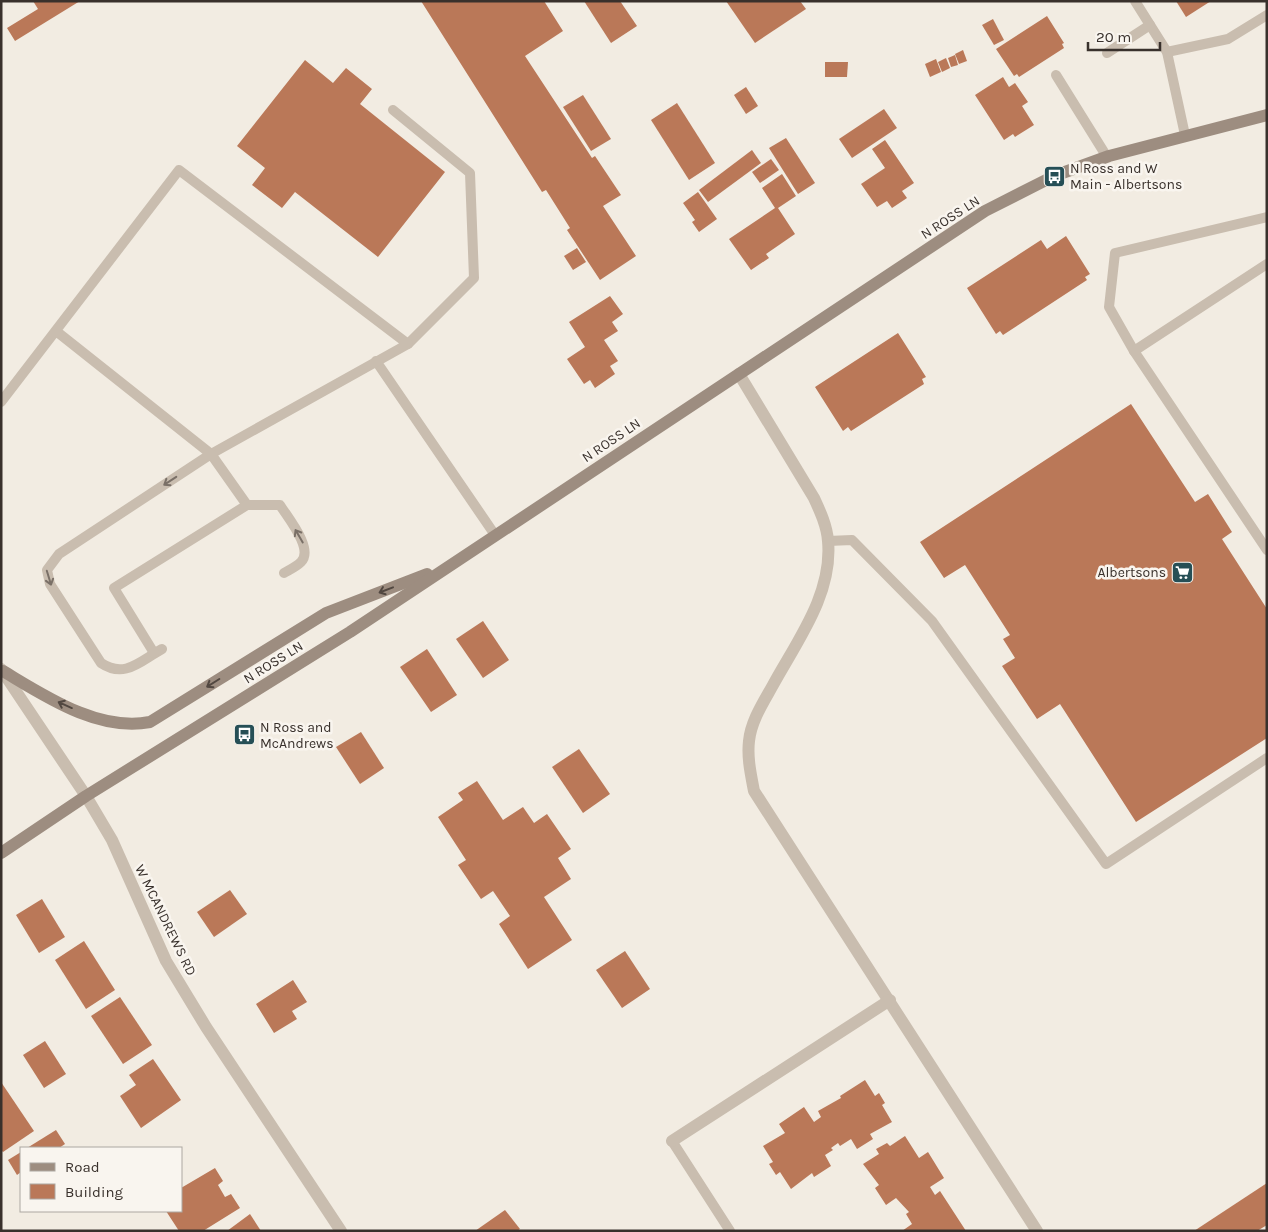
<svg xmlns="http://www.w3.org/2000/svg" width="1268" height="1232" viewBox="0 0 1268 1232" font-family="Karla,sans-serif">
	<rect width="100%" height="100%" fill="#f2ece2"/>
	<g fill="#ba7858">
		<path d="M33,1H80L15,41L7,28L38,9Z"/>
		<path d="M421,1H544L563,31L525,56L592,158L595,156L621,195L603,206L636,256L600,280L567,230L570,228L546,190L542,192Z"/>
		<path d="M584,1H620L637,26L611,43Z"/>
		<path d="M726,1H800L806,9L755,43Z"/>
		<path d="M1176,1H1211L1186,17Z"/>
		<path d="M1047,16L1064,43L1062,44L1064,48L1019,77L1017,74L1014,76L996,49Z"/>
		<path d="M993,19L1004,40L994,45L982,25Z"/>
		<path d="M963,50L967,61L959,64L955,54Z"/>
		<path d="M955,55L958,65L951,67L948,58Z"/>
		<path d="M946,58L950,68L942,72L938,62Z"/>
		<path d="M936,59L941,72L930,77L925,64Z"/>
		<path d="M305,60L333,83L346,68L372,89L360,104L445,172L378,257L295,192L282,208L252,185L265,168L237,146Z"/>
		<path d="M825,62H848L847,77H825Z"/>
		<path d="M1003,77L1009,87L1015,83L1028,102L1022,106L1034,125L1015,137L1013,134L1004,140L975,95Z"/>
		<path d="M746,87L758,106L746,114L734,95Z"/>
		<path d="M583,95L611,139L591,151L563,107Z"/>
		<path d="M677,103L715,163L689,180L651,120Z"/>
		<path d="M884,109L897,128L852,158L839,139Z"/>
		<path d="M786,138L815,183L798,194L769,148Z"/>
		<path d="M885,140L914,183L902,191L907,198L892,208L887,201L877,207L861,184L885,168L872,149Z"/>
		<path d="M752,150L761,163L708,202L699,190Z"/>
		<path d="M771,159L779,170L760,183L752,172Z"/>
		<path d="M782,174L796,196L778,208L795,234L766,254L769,258L751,270L729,239L775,208L762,188Z"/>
		<path d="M698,192L717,219L699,232L692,222L695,220L683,203Z"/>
		<path d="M1066,236L1090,274L1085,277L1087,280L1003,335L1000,331L996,334L967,288L1041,240L1047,249Z"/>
		<path d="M577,248L586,262L573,270L564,256Z"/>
		<path d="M610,296L623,314L612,322L618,331L604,340L618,361L610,366L615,374L595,388L590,380L584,384L567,359L585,347L569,322Z"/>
		<path d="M898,333L926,377L922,379L924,384L851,431L848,427L843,431L815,387Z"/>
		<path d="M1131,404L1195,502L1208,494L1232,532L1222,539L1267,609V738L1136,822L1060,704L1037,719L1002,666L1015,658L1003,639L1010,635L965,565L944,578L920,542Z"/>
		<path d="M483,621L509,660L483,678L456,639Z"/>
		<path d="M427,649L457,695L431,712L400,667Z"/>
		<path d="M361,732L384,768L360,784L336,747Z"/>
		<path d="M579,749L610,794L583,813L552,767Z"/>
		<path d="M477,781L503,820L523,807L534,823L547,814L571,849L558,858L571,879L544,897L572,940L528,969L499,924L510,916L493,891L481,899L458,865L466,860L438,817L463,800L458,793Z"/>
		<path d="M230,890L247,914L214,937L197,912Z"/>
		<path d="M42,899L65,937L39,953L16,915Z"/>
		<path d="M84,941L115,990L86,1009L55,960Z"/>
		<path d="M625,951L650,989L622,1008L596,970Z"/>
		<path d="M293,980L307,1002L292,1011L297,1019L274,1033L256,1004Z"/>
		<path d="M120,997L152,1045L123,1064L91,1016Z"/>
		<path d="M45,1041L66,1074L44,1088L23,1055Z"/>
		<path d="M153,1059L181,1100L141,1128L120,1096L136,1085L129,1075Z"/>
		<path d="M865,1080L875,1096L879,1093L885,1103L882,1105L892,1122L870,1134L873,1139L857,1149L851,1139L840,1146L838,1143L831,1148L833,1150L825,1155L831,1166L814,1177L812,1173L791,1189L780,1172L776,1175L769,1164L773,1162L763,1146L785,1133L779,1124L804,1107L814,1122L821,1117L818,1111L841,1098L840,1096Z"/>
		<path d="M1,1082L34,1131L3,1152L1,1150Z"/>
		<path d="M56,1130L65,1144L59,1148H27Z"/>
		<path d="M905,1136L919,1158L928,1152L944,1178L930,1187L935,1195L940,1191L966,1231H902L912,1224L906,1214L909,1212L896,1198L886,1205L875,1188L879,1185L863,1164L879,1154L876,1149L887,1143L890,1146Z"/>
		<path d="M21,1152V1172L17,1175L8,1160Z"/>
		<path d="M215,1168L223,1181L218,1185L225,1197L231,1194L240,1208L203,1231H179L166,1211H181V1188Z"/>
		<path d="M1267,1183V1225L1257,1231H1194Z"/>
		<path d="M505,1210L520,1229L517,1231H475Z"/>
		<path d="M250,1214L261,1231H227Z"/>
	</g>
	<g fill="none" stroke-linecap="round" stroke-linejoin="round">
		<g stroke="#c9bdaf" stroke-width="10">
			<path d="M1135,1L1167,52L1185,135"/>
			<path d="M1167,52L1228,39L1267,15"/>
			<path d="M1107,53L1150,25"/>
			<path d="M1056,75L1107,157"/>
			<path d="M393,110L470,173L474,278L408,344"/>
			<path d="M1267,217L1115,253L1109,307L1134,351L1267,550"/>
			<path d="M1134,351L1267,264"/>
			<path d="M376,361L495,535"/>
			<path d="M1,402L179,170L408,344L211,454L56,331"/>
			<path d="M828,541L852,540L932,621L1106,864L1267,758"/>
			<path d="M162,649C140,661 125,679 101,663L50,584L47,570L59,554L211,454L247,505"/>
			<path d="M154,653L114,588L247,505H280C288,518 314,549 301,562C296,567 289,570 284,573"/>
			<path d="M672,1141L730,1231"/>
		</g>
		<g stroke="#c9bdaf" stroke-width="12">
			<path d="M739,374L814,498C820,511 827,526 828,541C833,594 797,641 773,685C763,703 751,721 749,741C747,758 751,775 754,791L1037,1231"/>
			<path d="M86,796L112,840L166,961L206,1027L341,1231"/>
			<path d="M672,1141L890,1000"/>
		</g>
		<path stroke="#c9bdaf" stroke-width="12" d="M1,669L86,796"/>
		<g stroke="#9d8d80" stroke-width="12">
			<path d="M3,671C45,696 98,732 150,722L326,613L427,574"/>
			<path d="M1,853L86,796L350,632L985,211L1054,176L1109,156L1267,115"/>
		</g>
	</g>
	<defs><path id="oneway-shaft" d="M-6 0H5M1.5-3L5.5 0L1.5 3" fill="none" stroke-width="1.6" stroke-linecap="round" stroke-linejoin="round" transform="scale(1.25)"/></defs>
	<g stroke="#7a7067">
		<use href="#oneway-shaft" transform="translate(170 481) rotate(147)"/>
		<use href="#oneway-shaft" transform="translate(299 536) rotate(-120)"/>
		<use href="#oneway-shaft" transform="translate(49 578) rotate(73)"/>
	</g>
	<g stroke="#524841">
		<use href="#oneway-shaft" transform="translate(386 590) rotate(159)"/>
		<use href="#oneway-shaft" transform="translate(213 683) rotate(148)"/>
		<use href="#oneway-shaft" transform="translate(65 705) rotate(-156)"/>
	</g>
	<defs>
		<symbol id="bus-square" viewBox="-11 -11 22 22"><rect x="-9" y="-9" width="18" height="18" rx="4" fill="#264f56" stroke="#f9f5ef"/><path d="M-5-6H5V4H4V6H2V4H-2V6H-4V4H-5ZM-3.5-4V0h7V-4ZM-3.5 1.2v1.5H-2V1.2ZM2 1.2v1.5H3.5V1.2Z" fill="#fff"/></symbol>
		<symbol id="supermarket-square" viewBox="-11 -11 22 22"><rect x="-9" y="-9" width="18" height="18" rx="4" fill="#264f56" stroke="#f9f5ef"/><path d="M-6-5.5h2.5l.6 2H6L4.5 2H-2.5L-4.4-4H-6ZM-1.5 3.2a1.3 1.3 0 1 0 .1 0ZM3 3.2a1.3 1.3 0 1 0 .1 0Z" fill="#fff"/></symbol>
	</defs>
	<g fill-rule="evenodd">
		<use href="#bus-square" x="1042" y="164" width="25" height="25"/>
		<use href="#supermarket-square" x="1170" y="560" width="25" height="25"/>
		<use href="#bus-square" x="232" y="722" width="25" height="25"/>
	</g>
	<g text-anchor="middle" stroke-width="5" stroke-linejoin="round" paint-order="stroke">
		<g font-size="14" fill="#39312c" stroke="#f9f5ef" text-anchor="start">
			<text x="1070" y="173">N Ross and W<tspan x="1070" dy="16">Main - Albertsons</tspan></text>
			<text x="1166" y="577" text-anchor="end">Albertsons</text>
			<text x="260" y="732">N Ross and<tspan x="260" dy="16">McAndrews</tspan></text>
		</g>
		<g font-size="14" fill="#39312c" stroke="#f9f5ef">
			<text transform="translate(950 217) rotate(-33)" y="5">N ROSS LN</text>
			<text transform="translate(611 440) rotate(-34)" y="5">N ROSS LN</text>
			<text transform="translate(273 662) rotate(-32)" y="5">N ROSS LN</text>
			<text transform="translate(166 920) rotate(64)" y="5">W MCANDREWS RD</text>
		</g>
	</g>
	<rect width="1268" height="1232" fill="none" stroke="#39312c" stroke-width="5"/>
	<rect x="20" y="1147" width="162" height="65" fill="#f9f5ef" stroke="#aca7a1"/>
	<rect x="30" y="1163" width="25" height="8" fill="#9d8d80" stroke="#aca7a1"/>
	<text x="65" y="1172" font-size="15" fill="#39312c">Road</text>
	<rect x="30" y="1184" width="25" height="15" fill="#ba7858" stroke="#aca7a1"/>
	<text x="65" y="1197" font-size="15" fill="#39312c">Building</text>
	<path d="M1088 42v8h72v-8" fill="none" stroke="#39312c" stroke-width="2.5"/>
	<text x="1096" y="42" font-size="15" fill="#39312c" stroke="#f9f5ef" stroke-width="4" paint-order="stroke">20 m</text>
</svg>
